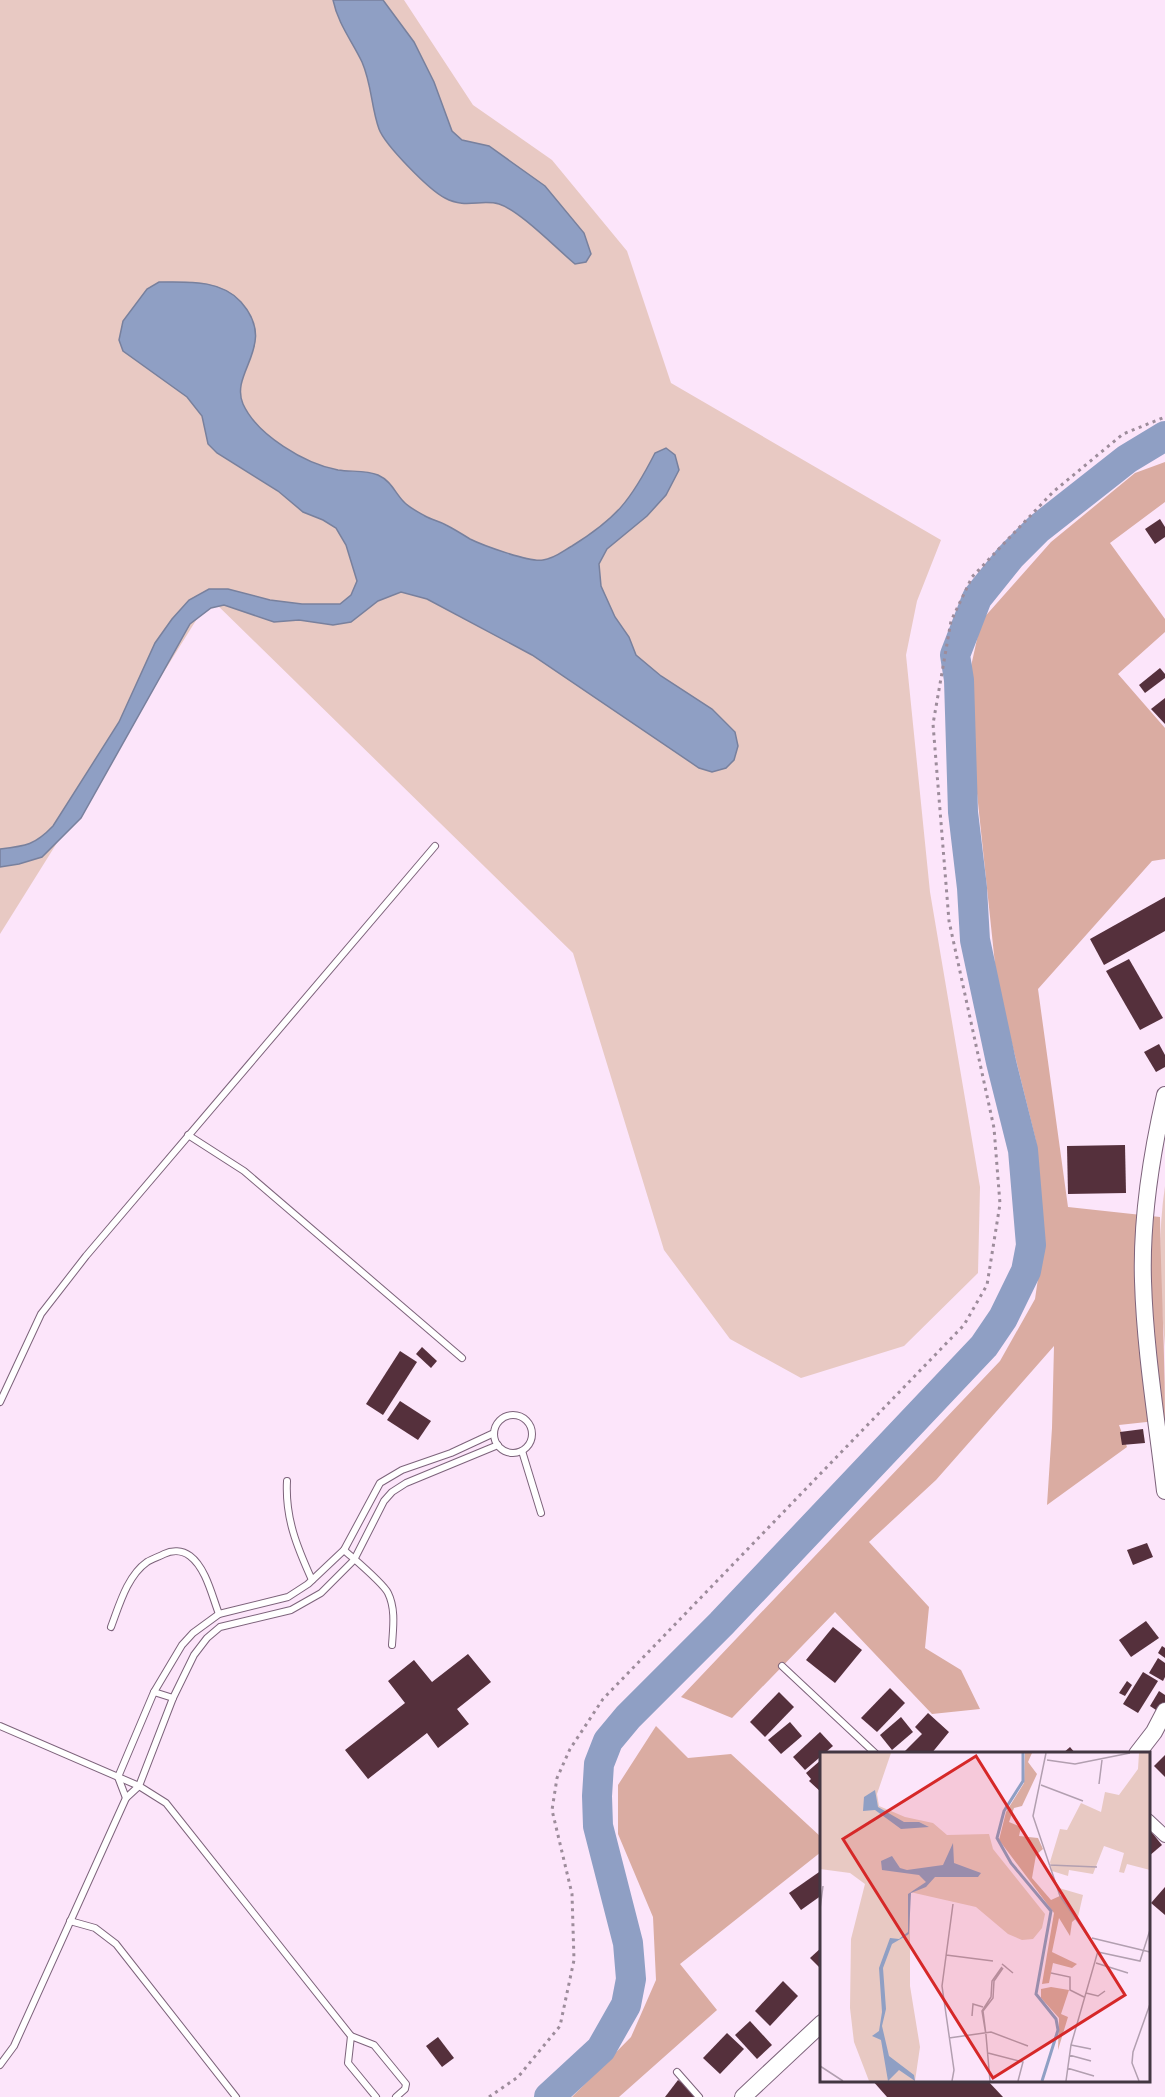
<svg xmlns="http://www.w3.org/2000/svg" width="1165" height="2097" viewBox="0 0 1165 2097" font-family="'PT Sans',sans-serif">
	<rect width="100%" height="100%" fill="#fce5fa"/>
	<g fill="#e8c9c3">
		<path d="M0,0H404L473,105L552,160L627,251L671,383L941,540L917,601L906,655L930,892L980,1187L978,1273L904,1346L801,1378L730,1339L664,1250L573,953L210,598L0,934Z"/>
		<path d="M1165,1186V1346C1160,1293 1157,1239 1165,1186Z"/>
	</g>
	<g fill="#daaca2">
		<path d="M1165,462V502L1110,543L1165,619V632L1118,674L1165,728V859L1152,861L1038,989L1068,1207L1160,1217C1161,1285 1165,1352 1165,1420L1119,1425L1127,1447L1047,1505L1052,1428L1054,1346L936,1480L869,1542L929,1607L925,1648L961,1670L980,1709L932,1714L835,1612L732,1718L681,1697L1000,1361L1035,1299L1044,1238L1036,1141L997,983L966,689L981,621L1051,542L1135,473Z"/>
		<path d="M656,1726L688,1758L731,1754L821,1837V1852L680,1964L717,2010L619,2097H572L631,2037L656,1980L653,1917L618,1834V1785Z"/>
	</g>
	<g fill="#8f9fc4" stroke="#78809d" stroke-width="1.5">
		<path d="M333,0H383L414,42L434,82L452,131L462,140L489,146L545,186L584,233L591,254L586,262L575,264C557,249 519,210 499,204C481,199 465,209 445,198C429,190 385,145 379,129C371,107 372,85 362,62C352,41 338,24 333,0Z"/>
		<path d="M159,282C186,282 221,279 241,302C279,345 229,372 243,404C257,435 305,464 338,470C351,472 366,470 378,475C391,481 394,491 403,501C408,507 418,512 425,516C432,520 439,521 446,525C454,529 462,534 470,539C482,545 531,563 543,560C554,559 563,551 572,546C617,518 631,500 655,453L666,448L675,455L679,470L666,495L647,516L607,549L599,564L601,586L615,617L629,637L636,655L661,676L712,709L735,732L738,746L734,760L726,768L712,772L699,768L532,655L427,599L401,592L378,601L351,622L333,625L299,620L274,622L224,605L211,608L190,624L81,818L42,857L19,864L0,867V849C26,846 35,845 53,826L119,722L155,643L172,619L189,600L209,589H228L270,600L302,604H340L351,595L357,581L346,545L336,528L323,520L303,512L278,491L217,453L208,444L202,416L187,397L123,351L119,340L123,321L147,289Z"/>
	</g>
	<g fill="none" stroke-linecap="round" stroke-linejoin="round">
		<path stroke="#8f9fc4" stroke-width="30" d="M549,2097L601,2049L626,2005L631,1979L628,1943L598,1826L597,1796L599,1764L608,1741L628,1717L721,1624L984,1346L1003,1318L1026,1271L1031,1245L1023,1150L1001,1062L975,940L972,888L963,812L959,680L955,655L977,598L1010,557L1038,529L1127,459L1165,436"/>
	</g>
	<g fill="#55303c">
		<path d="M1160,519L1165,527V537L1155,544L1145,529Z"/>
		<path d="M1160,668L1165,674V678L1145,693L1139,685Z"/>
		<path d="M1165,698V724L1151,709Z"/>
		<path d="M1165,897V931L1104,965L1090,939Z"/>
		<path d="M1129,959L1163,1018L1140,1030L1106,971Z"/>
		<path d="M1159,1044L1165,1055V1067L1156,1072L1144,1052Z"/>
		<path d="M1125,1145L1126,1193L1068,1194L1067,1146Z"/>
		<path d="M422,1347L437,1361L431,1368L416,1354Z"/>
		<path d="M400,1351L417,1362L383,1415L366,1404Z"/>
		<path d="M400,1401L431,1421L418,1440L387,1420Z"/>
		<path d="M1143,1429L1145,1443L1122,1445L1120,1432Z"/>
		<path d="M1147,1543L1153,1557L1133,1565L1127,1550Z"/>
		<path d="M1146,1621L1159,1638L1131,1657L1119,1640Z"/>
		<path d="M833,1627L862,1650L835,1683L806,1660Z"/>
		<path d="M1162,1646L1165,1648V1658L1158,1653Z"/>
		<path d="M468,1654L491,1682L457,1709L469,1724L438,1748L427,1733L368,1779L345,1750L405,1703L388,1681L414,1660L432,1682Z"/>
		<path d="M1158,1658L1165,1663V1677L1163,1681L1149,1673Z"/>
		<path d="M1143,1672L1158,1681L1138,1713L1123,1704Z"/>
		<path d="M1127,1681L1132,1685L1125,1696L1119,1693Z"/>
		<path d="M890,1688L905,1703L877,1732L861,1718Z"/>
		<path d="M1159,1691L1165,1695V1702L1159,1712L1150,1706Z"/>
		<path d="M779,1692L794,1707L765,1737L750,1722Z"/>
		<path d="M928,1713L949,1732L931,1754H908L905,1751L922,1734L915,1727Z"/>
		<path d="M901,1717L913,1732L892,1750L880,1735Z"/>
		<path d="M790,1722L802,1736L781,1754L768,1740Z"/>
		<path d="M820,1732L833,1746L805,1770L793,1757Z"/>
		<path d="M1070,1747L1076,1754H1062Z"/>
		<path d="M1165,1755V1777L1154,1766Z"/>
		<path d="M822,1759V1793L809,1781L811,1779L806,1773Z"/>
		<path d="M1149,1829L1162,1845L1149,1856Z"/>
		<path d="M822,1870V1895L801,1910L789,1893Z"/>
		<path d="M1165,1887V1915L1151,1903Z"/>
		<path d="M822,1947V1970L810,1958Z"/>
		<path d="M783,1981L798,1996L770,2026L755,2011Z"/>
		<path d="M750,2021L772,2045L757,2059L735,2035Z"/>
		<path d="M727,2033L744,2049L720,2074L703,2058Z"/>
		<path d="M438,2037L454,2058L442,2067L426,2046Z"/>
		<path d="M678,2080L696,2094L694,2097H665Z"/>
		<path d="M872,2080H987L1003,2097H887Z"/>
	</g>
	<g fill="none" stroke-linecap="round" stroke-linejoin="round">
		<defs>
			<g id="service">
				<path d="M188,1135L244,1171L462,1358"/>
				<path d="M0,1402L41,1314L86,1256L435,846"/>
				<circle cx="513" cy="1434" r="19"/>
				<path d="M494,1433L451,1453L402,1470L380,1483L344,1550L308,1584L288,1597L219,1614L193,1633L182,1645L154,1692L118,1777L126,1798L139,1786L173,1698L194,1655L207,1638L220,1627L291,1610L321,1593L354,1560L384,1501L392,1492L406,1483L498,1445"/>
				<path d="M522,1451L541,1513"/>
				<path d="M287,1481C285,1518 297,1547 312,1580"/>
				<path d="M344,1550C354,1559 383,1583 388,1593C396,1609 393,1629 392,1645"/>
				<path d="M111,1627C119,1606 127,1576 147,1562C152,1559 158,1557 164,1554C172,1550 182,1550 190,1556C206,1568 212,1596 219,1614"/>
				<path d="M782,1666L876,1754"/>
				<path d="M154,1692L173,1698"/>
				<path d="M0,1726L139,1786L166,1803L351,2036"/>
				<path d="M70,1921L95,1928L116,1944L236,2097"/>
				<path d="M0,2065L14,2046L126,1798"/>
				<path d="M677,2072L699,2097"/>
				<path d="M376,2097L348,2063L351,2036L374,2045L406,2084L405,2089L396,2097"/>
			</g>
			<path id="minor" d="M1148,1820L1165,1836"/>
			<g id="tertiary">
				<path d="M1165,1095C1151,1156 1141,1218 1143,1281C1145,1351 1157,1421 1165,1491"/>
				<path d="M1137,1754L1154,1732L1165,1711"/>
				<path d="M743,2097L822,2023"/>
			</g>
		</defs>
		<use href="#service" stroke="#7d637b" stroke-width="8"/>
		<use href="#minor" stroke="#7d637b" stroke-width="14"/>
		<use href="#tertiary" stroke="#7d637b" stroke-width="18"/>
		<path stroke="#9d8c9b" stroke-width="3" stroke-dasharray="3 4.5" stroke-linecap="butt" d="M489,2097L518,2077L560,2026L574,1960L572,1894L552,1810L557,1778L570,1749L603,1699L964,1325L987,1285L1000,1204L994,1128L949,921L933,724L951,621L972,577L1053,492L1123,434L1165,417"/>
		<use href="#service" stroke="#fff" stroke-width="6"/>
		<use href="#minor" stroke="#fff" stroke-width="12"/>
		<use href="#tertiary" stroke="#fff" stroke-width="16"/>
	</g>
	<g transform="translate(820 1752)">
		<rect width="330" height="330" fill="#fce5fa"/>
		<path d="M0,1H71L57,42L59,54L85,65L113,71L127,83L169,82L173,97L225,162L222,176L213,187L202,188L188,182L156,155L90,140V234L100,295L95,329H49L34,290L30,256L31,187L45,132L30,121L0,117ZM319,1H330V118L307,112L304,121L299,120L304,101L284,94L273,122L249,118L248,124L232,119L230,110L240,77L247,78L261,51L281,60L285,40L299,43L318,17ZM239,136L263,143L258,165L249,153Z" fill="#e8c9c3"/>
		<path d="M205,1H212L208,10L217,22L202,54L194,56L189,70L201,75L199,84L218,86L223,97L216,103L212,126L231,148L242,143L258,165L252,170L250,184L239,166L232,200L257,212L252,216L233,211L229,231L222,232L234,161L179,88L186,60L204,31ZM231,235L249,238L241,262L248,265L238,298L239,266L221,246V237Z" fill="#daaca2"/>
		<path d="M55,38L58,55L84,70H99L109,75L81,77L55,58L43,59L44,45ZM133,91L134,111L161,121L158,125H115L106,135L91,141L89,182L72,192L63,216L66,257L62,274L69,304L94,323L95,329L79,318L68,329L61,288L52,284L59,279L62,260L59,216L70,186L79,187L88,180V142L106,130L99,123L62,118L61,109L72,104L80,116L87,118L123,113Z" fill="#8f9fc4"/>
		<path fill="none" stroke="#8f9fc4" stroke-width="3" d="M203,1V29L184,59L177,86L191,111L231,159L216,242L236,267L238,278L222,329"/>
		<path fill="none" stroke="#b29fb0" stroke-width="1.5" d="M226,1L213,64L240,144L278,199L251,293L246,329M227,8L255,12L310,1M279,32L282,8M221,33L263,49M229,113L277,115M0,157L3,134M272,186L330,200M278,200L320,209L330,178M126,203L173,209M276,211L308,221M182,215L172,229L171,245L162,259L166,283L163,259L173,246L174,229L183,216M186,215L182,212L193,221M231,221L250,225V238L264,245M266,241L278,244L285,239M152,264L153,252L163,255M166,283L170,329M129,286L171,280L208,294M251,293L271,297M168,301L203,310L198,329M249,303L271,309M0,314L23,329M247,316L274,324M132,329L134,318L122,234L133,152M319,329L312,311L313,300L330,252"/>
		<path fill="#d62828" fill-opacity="0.15" stroke="#d62828" stroke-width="3" d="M156,4L305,243L173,326L23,87Z"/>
		<rect width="330" height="330" fill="none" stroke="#433742" stroke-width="3"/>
	</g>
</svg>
